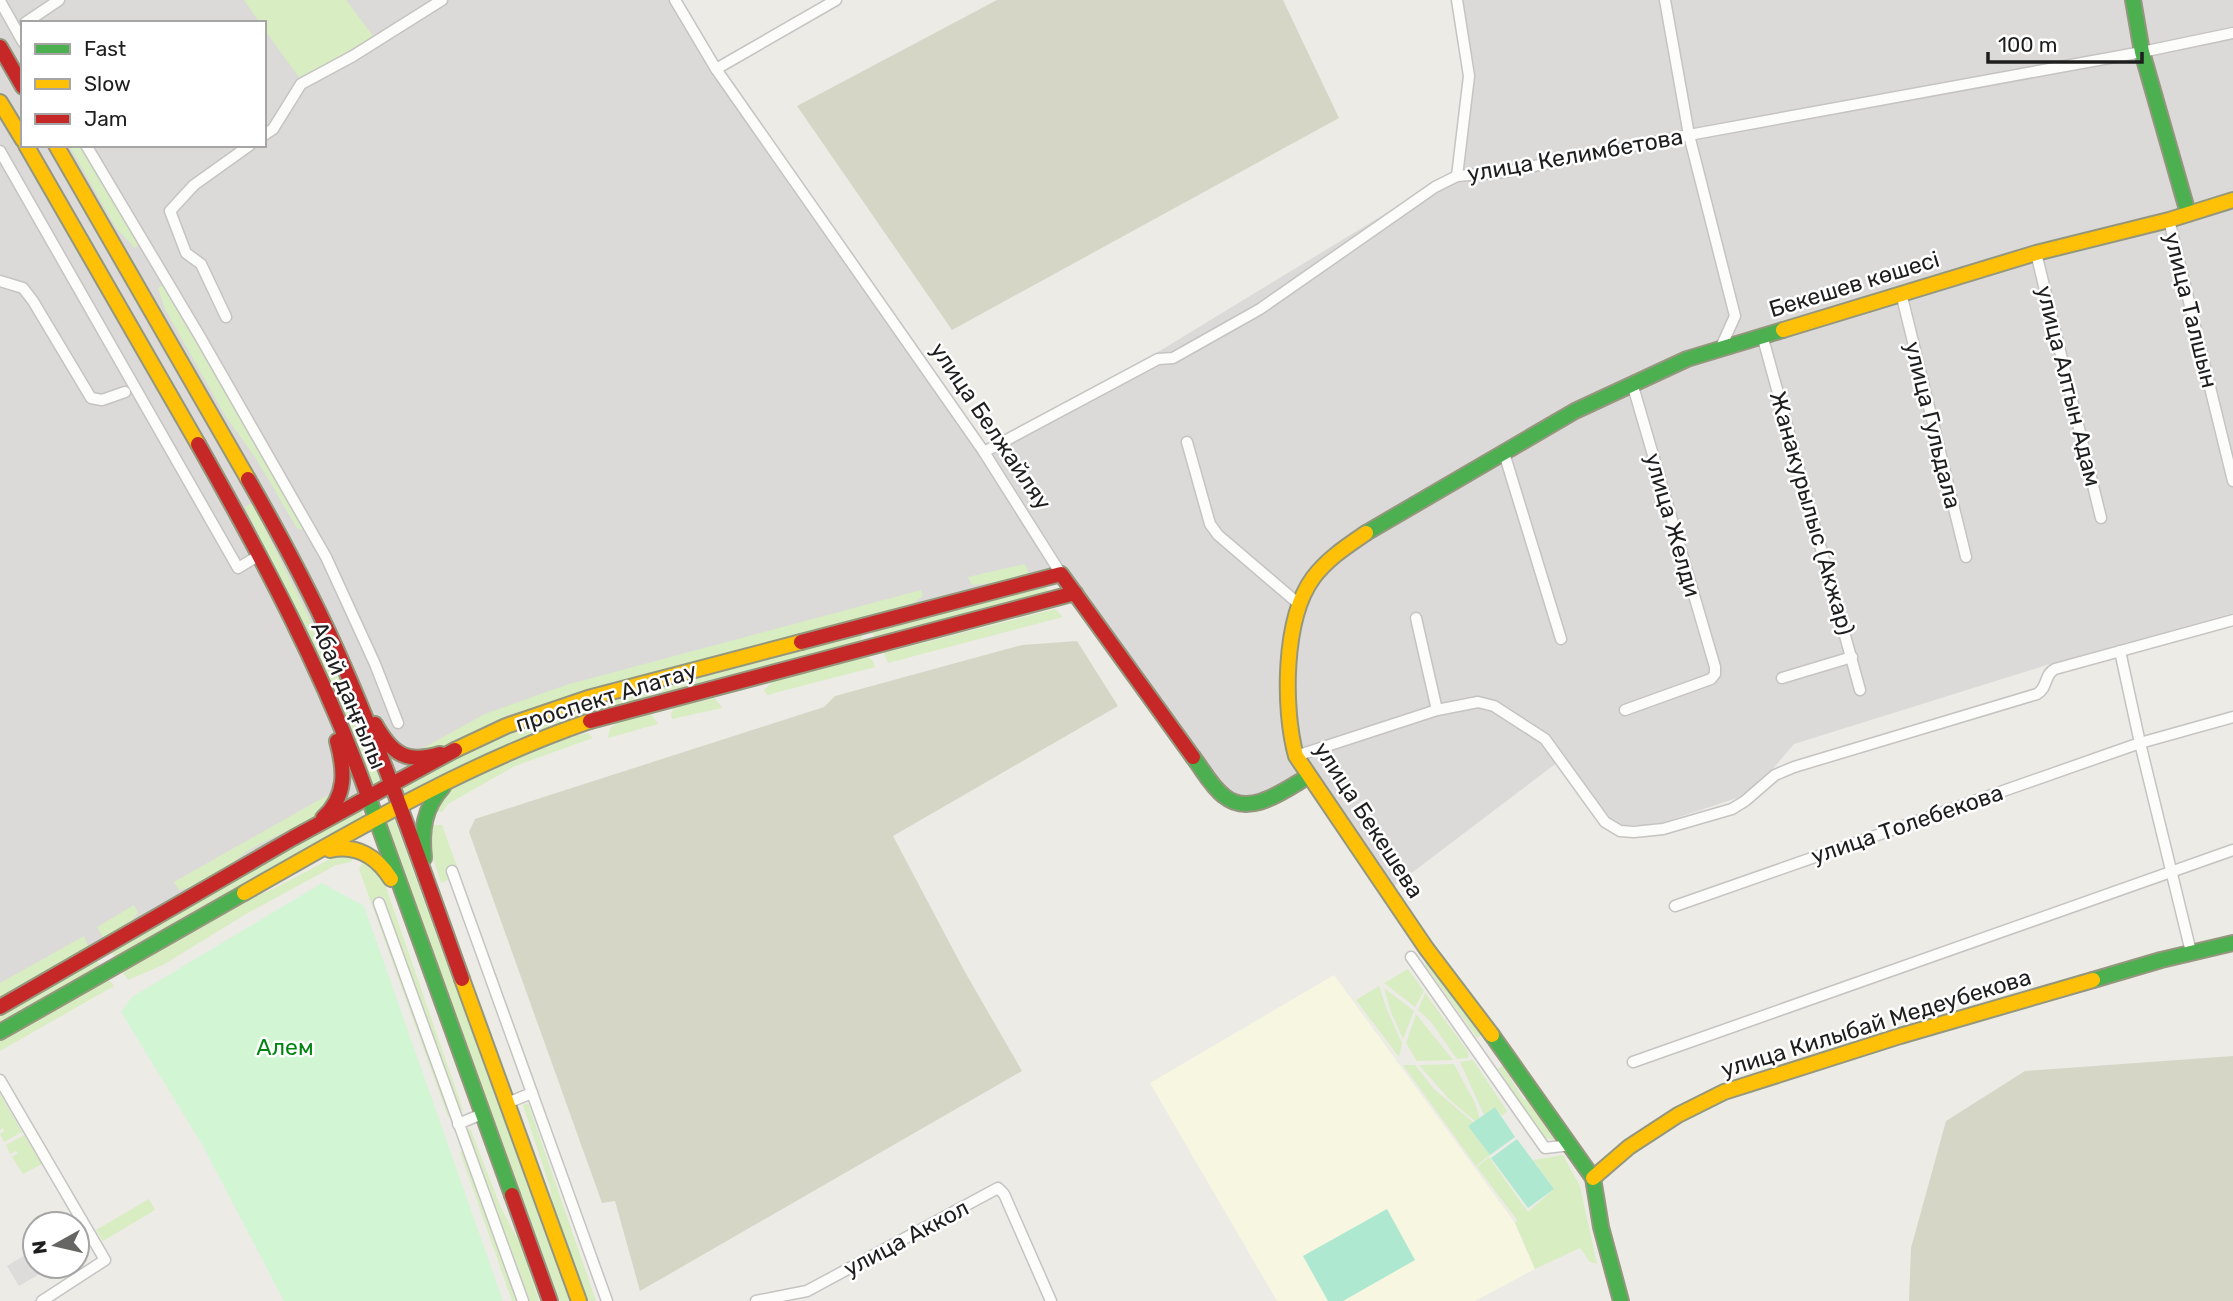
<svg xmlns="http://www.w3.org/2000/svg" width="2233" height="1301" viewBox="0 0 2233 1301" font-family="Rubik,sans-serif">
	<rect width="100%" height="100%" fill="#edebe6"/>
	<g fill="#dcdad8" fill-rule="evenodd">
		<path d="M0,0H671L1061,574L506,726L0,1007ZM23,23H264V145H23Z"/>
		<path d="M1461,0H2233V613L2050,664L1794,744L1752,793L1655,825H1616L1603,817L1562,759L1393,887L1315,777L1261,801L1229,793L1066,570L992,453L1462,167L1473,67Z"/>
	</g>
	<path fill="#f6f6e1" d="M1334,975L1515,1223L1535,1269L1475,1301H1277L1150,1083Z"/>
	<g fill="#d6d6c7">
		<path d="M997,0H1283L1339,118L952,330L797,106Z"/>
		<path d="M1077,641L1118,706L893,836L965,972L1022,1071L640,1291L615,1201L602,1203L469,832L475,819L824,707L835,696L1022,645Z"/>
		<path d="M2233,1056V1301H1909L1911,1248L1946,1121L2025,1071Z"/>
	</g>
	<g fill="#d8edc2">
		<path d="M244,0H346L376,40L301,80L264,29V23H260Z"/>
		<path d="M69,145H82L139,244L135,248L116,228Z"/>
		<path d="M161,286H164L297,515L303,528L301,530L297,528L257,460L226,417L165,309L158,288Z"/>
		<path d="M252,503L336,672L381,783L373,787L328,676L245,507Z"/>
		<path d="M1025,564L1029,573L994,583L972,585L968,577Z"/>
		<path d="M1044,585L1051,594L878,638L874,637L872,631L875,627Z"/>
		<path d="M921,590L923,596L914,603L508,715L439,749L416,752L485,714L566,685Z"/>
		<path d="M1055,609L1063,617L888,663L884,653Z"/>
		<path d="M858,632L862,634L861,642L665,695L661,694L659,688L662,684Z"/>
		<path d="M868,657L873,661L875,667L767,695L764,690L780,675Z"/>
		<path d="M647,689L650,695L647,700L512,742L471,761L409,796L405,795L403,789L405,785C426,773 446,760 467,751C525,724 585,705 647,689Z"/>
		<path d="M715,698L722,708L672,719L671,714L674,708Z"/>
		<path d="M651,714L658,724L608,738L610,728L622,720Z"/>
		<path d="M588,733L593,738L515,766L448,804L442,812L435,811C437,807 439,800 443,796C461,776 560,738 588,733Z"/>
		<path d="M326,796L333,799C314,825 276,833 249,850C234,860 222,874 205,882C197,886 187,888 179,890L174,882Z"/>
		<path d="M361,810L365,820L117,961L111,951L294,845Z"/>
		<path d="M391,818L395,821L569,1301H560L386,825L387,820Z"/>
		<path d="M429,825H442L538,1090L534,1092L453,868L446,872L448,880L441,883L427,839Z"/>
		<path d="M346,854L355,856L351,862L336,865L246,914L163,965L128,980L122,971L238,903L271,890L328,860Z"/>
		<path d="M365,857L381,873L463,1110L459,1112L382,896L375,898L452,1116L448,1117L359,869Z"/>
		<path d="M134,905L138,913L122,932L105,941L97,927Z"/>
		<path d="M84,936L88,946L85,953L0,999V983Z"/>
		<path d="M1426,957L1481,1035L1477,1038L1425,965Z"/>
		<path d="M94,961L99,963L100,970L0,1026V1014Z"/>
		<path d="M1408,969L1424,991L1415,1007L1384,983Z"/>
		<path d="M110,981L114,986L0,1051V1039L103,982Z"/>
		<path d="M1379,986L1387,1010L1402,1043L1399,1057L1356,1000Z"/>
		<path d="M1384,988L1414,1011L1403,1039L1391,1012Z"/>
		<path d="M1425,993L1467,1050L1469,1055L1468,1058L1457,1059L1431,1022L1418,1010Z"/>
		<path d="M1416,1014L1453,1060L1417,1061L1406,1043Z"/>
		<path d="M1473,1060L1507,1111L1502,1116L1495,1107L1484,1115L1460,1062Z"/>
		<path d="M1454,1064L1475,1103L1480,1119L1475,1121L1450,1100L1419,1065Z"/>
		<path d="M1403,1065H1415L1434,1089L1474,1123L1469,1127L1490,1155L1476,1166Z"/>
		<path d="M1503,1065C1511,1077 1516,1089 1524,1100L1526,1099L1555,1140L1545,1138L1498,1069Z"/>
		<path d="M0,1094L22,1132L4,1142L0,1134L4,1131L3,1128L0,1130Z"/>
		<path d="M528,1103L596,1301H583L557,1231L550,1187L523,1105Z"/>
		<path d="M470,1128L501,1208L520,1243L539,1301H525L466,1130Z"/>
		<path d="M24,1135L42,1164L23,1174L12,1157L18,1153L16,1151L10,1154L6,1145Z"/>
		<path d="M465,1150L519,1301H512L460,1152Z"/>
		<path d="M1563,1155L1580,1186L1597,1264L1590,1262L1580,1248L1535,1269L1515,1223L1517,1220L1477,1167L1489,1157L1528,1212L1554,1189L1533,1160Z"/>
		<path d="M149,1199L155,1210L103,1241L96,1230Z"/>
	</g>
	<path fill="#d2f5d3" d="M322,883L364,906L503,1301H284L203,1146L121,1012L132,997Z"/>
	<g fill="#aee8d1">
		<path d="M1495,1107L1515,1137L1490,1155L1468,1126Z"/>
		<path d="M1517,1139L1554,1189L1528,1208L1491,1158Z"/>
		<path d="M1387,1209L1415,1260L1343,1301H1328L1303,1256Z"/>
	</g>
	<path fill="#dddcda" d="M35,1249V1266H53L19,1286L7,1266Z"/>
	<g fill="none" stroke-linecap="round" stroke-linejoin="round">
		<defs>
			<g id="street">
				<path d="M675,0L716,69L984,452L1061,574"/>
				<path d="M1457,0L1469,76L1457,176"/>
				<path d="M1665,0L1689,135L1735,316L1721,347"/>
				<path d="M0,1L23,42"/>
				<path d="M25,23L59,0"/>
				<path d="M716,69L836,0"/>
				<path d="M264,135L273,129L301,84L353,56L442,0"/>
				<path d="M86,145L199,335L326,557L375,664L398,723"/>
				<path d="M0,151L238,568L258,556"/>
				<path d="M2169,220L2233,481"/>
				<path d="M2036,253L2101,518"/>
				<path d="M0,281L23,288L33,301L91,398L102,400L125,392"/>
				<path d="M1901,293L1966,557"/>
				<path d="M226,317L201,264L186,253L170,211L194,185L250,145"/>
				<path d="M1762,335L1860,690"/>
				<path d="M1187,442L1210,524L1218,535L1300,605"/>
				<path d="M984,452L1158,359L1173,358L1260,309L1435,187L1457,176L1504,172L1689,135L2142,52L2233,33"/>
				<path d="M1504,453L1561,639"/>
				<path d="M1416,618L1437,710"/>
				<path d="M2120,651L2140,743L2191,952"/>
				<path d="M1782,678L1852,657"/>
				<path d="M1625,710L1711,679L1715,674V667L1632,383"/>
				<path d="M1296,756L1437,710L1478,702L1494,706L1545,739L1605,822L1620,831L1634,832L1663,829L1732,809L1745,801L1775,775L1794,767L2037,694C2048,688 2044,674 2055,669L2233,620"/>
				<path d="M452,871L607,1301"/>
				<path d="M379,903L523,1301"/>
				<path d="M1675,906L2140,743L2233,717"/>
				<path d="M1411,957L1545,1148L1571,1145"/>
				<path d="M1633,1062L2233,850"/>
				<path d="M0,1080L105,1260L42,1301"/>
				<path d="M507,1103L532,1093"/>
				<path d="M458,1124L482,1114"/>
				<path d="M756,1301L807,1291L998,1188L1004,1194L1051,1301"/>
			</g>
			<g id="fast">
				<path d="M2133,0L2142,52L2188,213"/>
				<path d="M1366,533L1575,411L1687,359L1783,330"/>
				<path d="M1193,757C1203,770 1211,786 1224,796C1250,818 1286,789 1309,776"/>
				<path d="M368,796L512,1195"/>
				<path d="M424,858C421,830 424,808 443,787"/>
				<path d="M2093,980L2161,960L2233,943"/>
				<path d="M0,1032L244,893"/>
				<path d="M1492,1035L1593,1178L1601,1227L1621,1301"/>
			</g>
			<g id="slow">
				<path d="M0,102L23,140"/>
				<path d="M26,145L198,444"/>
				<path d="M56,145L248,479"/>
				<path d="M1783,330L2036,253L2169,220L2233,200"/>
				<path d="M1366,533C1347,546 1327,559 1313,578C1283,619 1283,709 1296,756L1426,948L1492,1035"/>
				<path d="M455,750L506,726L588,698L801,642"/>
				<path d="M330,850C357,844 377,857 391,879"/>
				<path d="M244,893C356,829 468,763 590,721"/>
				<path d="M462,979L579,1301"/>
				<path d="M1593,1178L1629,1147L1678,1115L1724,1092L1900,1036L2093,980"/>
			</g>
			<g id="jam">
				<path d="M0,47L23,87"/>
				<path d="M198,444C262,557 324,674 368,796"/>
				<path d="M248,479C283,540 317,604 345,669C389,770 425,876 462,979"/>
				<path d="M801,642L1061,574L1193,757"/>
				<path d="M590,721L1075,593"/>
				<path d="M375,724C392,754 406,764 440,754"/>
				<path d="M323,818C347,796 345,770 337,741"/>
				<path d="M0,1007L293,838L455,750"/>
				<path d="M512,1195L550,1301"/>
			</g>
		</defs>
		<use href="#street" stroke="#c5c4c2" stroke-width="13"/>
		<use href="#fast" stroke="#94977e" stroke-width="18"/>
		<use href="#slow" stroke="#94977e" stroke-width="18"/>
		<use href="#jam" stroke="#94977e" stroke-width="18"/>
		<use href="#street" stroke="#fcfcfb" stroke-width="10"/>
		<use href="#fast" stroke="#4caf50" stroke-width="14"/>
		<use href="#slow" stroke="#ffc107" stroke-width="14"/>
		<use href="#jam" stroke="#c62828" stroke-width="14"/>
	</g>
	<g text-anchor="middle" stroke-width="5" stroke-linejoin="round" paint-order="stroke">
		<g font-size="23" fill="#1e1e1e" stroke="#fff">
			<text transform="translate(1575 155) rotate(-10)" y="8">улица Келимбетова</text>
			<text transform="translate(1854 284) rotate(-17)" y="8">Бекешев көшесі</text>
			<text transform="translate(2191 310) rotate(76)" y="8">улица Талшын</text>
			<text transform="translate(2069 386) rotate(76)" y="8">улица Алтын Адам</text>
			<text transform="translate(1933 425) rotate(76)" y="8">улица Гульдала</text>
			<text transform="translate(991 426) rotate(56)" y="8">улица Белжайляу</text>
			<text transform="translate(1812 513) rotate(74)" y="8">Жанакурылыс (Акжар)</text>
			<text transform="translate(1673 525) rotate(74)" y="8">улица Желди</text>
			<text transform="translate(349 695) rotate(67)" y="8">Абай даңғылы</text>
			<text transform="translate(606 697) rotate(-17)" y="8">проспект Алатау</text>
			<text transform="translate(1369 820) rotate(57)" y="8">улица Бекешева</text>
			<text transform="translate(1907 824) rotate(-19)" y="8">улица Толебекова</text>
			<text transform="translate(1876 1023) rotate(-17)" y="8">улица Килыбай Медеубекова</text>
			<text transform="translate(906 1238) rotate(-28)" y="8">улица Аккол</text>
		</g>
		<g font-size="23" fill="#038512" stroke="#fff">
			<text x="285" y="1055">Алем</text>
		</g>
	</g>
	<rect x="21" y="21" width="245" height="126" fill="#ffffff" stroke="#a5a5a5" stroke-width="2"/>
	<rect x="35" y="44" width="35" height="10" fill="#4caf50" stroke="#a5a5a5" stroke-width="2"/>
	<text x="84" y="56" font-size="21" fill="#1e1e1e">Fast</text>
	<rect x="35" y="79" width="35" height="10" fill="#ffc107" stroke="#a5a5a5" stroke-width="2"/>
	<text x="84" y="91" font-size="21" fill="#1e1e1e">Slow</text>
	<rect x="35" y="114" width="35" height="10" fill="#c62828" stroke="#a5a5a5" stroke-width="2"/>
	<text x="84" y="126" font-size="21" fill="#1e1e1e">Jam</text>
	<g transform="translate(56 1245) rotate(262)"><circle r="33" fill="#ffffff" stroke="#a5a5a5" stroke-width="2"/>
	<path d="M0-5L12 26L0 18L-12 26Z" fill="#666664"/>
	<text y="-10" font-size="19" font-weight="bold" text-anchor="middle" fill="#1e1e1e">N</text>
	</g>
	<path d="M1988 52v10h154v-10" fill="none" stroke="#1e1e1e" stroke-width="3.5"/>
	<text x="1998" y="52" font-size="21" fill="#1e1e1e" stroke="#ffffff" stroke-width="5" paint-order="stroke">100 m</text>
</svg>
